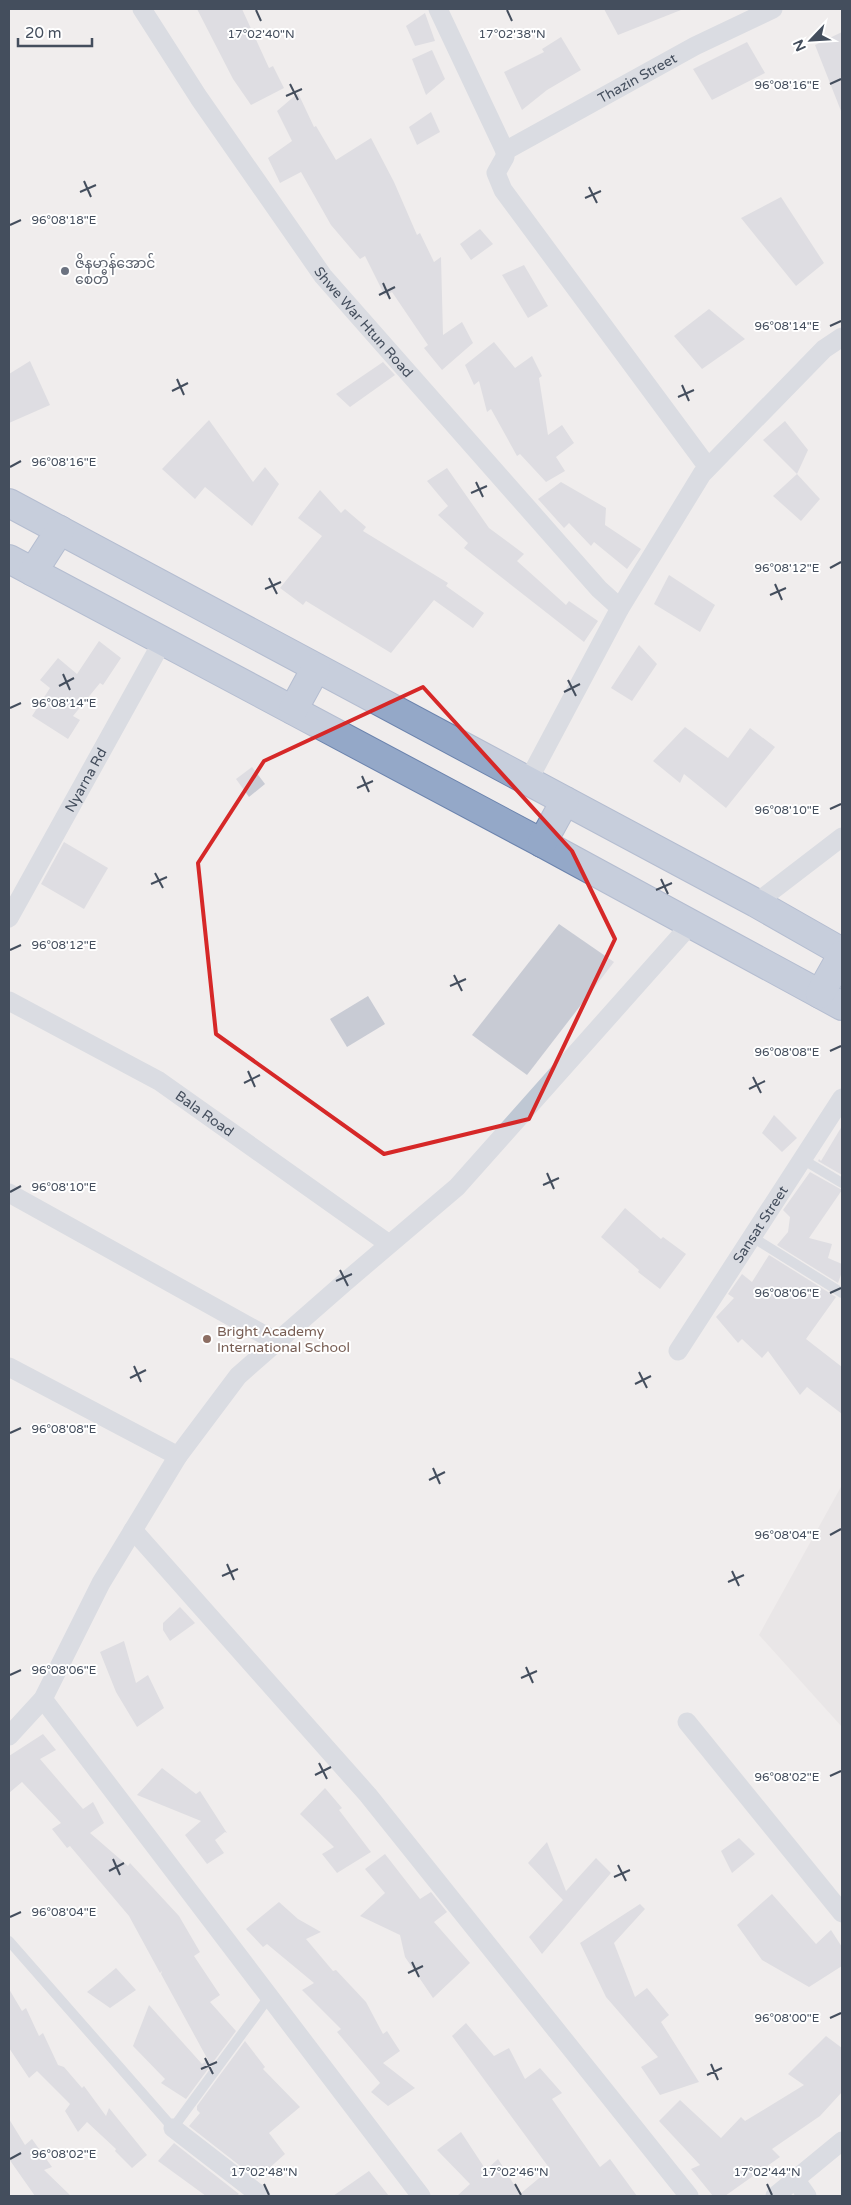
<svg xmlns="http://www.w3.org/2000/svg" width="851" height="2205" viewBox="0 0 851 2205" font-family="'Varela Round','Noto Sans Myanmar',sans-serif">
	<rect width="100%" height="100%" fill="#f0eded"/>
	<path fill="#e1dedf" d="M842,1485V1727L759,1635Z"/>
	<g fill="#c8cbd4">
		<path d="M197,9H242L269,68L273,66L284,88L251,105L233,79Z"/>
		<path d="M604,9H681V10L618,35Z"/>
		<path d="M425,13L435,41L415,46L406,26Z"/>
		<path d="M842,32V111H841L815,45Z"/>
		<path d="M561,37L581,70L547,90L522,110L504,72L544,52L542,49Z"/>
		<path d="M747,42L765,73L712,100L693,69Z"/>
		<path d="M432,50L445,79L426,95L412,59Z"/>
		<path d="M298,93L314,127L316,126L336,160L371,138L394,182L417,235L420,233L434,262L441,257L443,335L462,322L473,343L442,370L424,348L428,345L392,292L385,296L365,256L360,259L331,225L301,172L280,183L268,158L292,141L277,111Z"/>
		<path d="M431,112L440,132L417,145L409,127Z"/>
		<path d="M781,197L824,263L796,286L741,218Z"/>
		<path d="M480,229L493,244L471,260L460,244Z"/>
		<path d="M524,265L548,306L528,318L502,275Z"/>
		<path d="M709,309L745,339L702,369L674,336Z"/>
		<path d="M494,342L515,368L532,356L542,376L539,378L548,435L562,425L574,443L556,457L565,471L546,482L520,454L517,456L491,409L487,412L479,381L474,385L465,365Z"/>
		<path d="M30,361L50,405L9,423V374Z"/>
		<path d="M383,362L395,375L350,407L336,394Z"/>
		<path d="M209,420L253,482L265,467L279,484L252,526L205,487L195,499L162,469Z"/>
		<path d="M785,421L808,450L797,474L763,440Z"/>
		<path d="M447,468L489,528L524,554L517,561L566,605L569,601L598,621L584,642L464,548L468,543L438,515L448,506L427,481Z"/>
		<path d="M797,474L820,499L801,521L773,496Z"/>
		<path d="M561,482L606,508L605,525L641,549L627,569L594,542L591,546L569,523L564,528L538,499Z"/>
		<path d="M320,490L341,513L345,509L366,527L363,531L448,583L446,586L484,613L473,628L434,600L391,653L306,601L303,605L280,588L322,536L298,518Z"/>
		<path d="M669,575L715,605L700,632L654,604Z"/>
		<path d="M99,641L121,658L103,685L100,683L73,716L80,720L68,739L32,716L50,688L40,680L58,658L77,674Z"/>
		<path d="M639,645L657,664L632,701L611,688Z"/>
		<path d="M685,727L728,758L750,728L775,747L726,808L684,774L680,783L653,761Z"/>
		<path d="M252,767L265,784L249,797L236,779Z"/>
		<path d="M64,842L108,868L84,909L41,884Z"/>
		<path d="M559,924L614,962L527,1075L472,1035Z"/>
		<path d="M368,996L385,1024L347,1047L330,1019Z"/>
		<path d="M774,1115L797,1138L782,1152L762,1133Z"/>
		<path d="M842,1126V1175L818,1161L819,1159L821,1161Z"/>
		<path d="M810,1172L842,1190L809,1238L832,1244L828,1258L842,1264V1272L838,1283L777,1245L788,1232L790,1217L783,1210Z"/>
		<path d="M625,1208L661,1239L663,1237L686,1254L660,1289L638,1272L639,1270L601,1237Z"/>
		<path d="M769,1255L836,1297L806,1339L842,1367V1414L807,1387L800,1395L768,1351L762,1358L742,1339L738,1343L716,1317L734,1298L728,1294L742,1274L752,1282Z"/>
		<path d="M180,1607L195,1623L170,1641L163,1630V1623Z"/>
		<path d="M124,1641L136,1683L148,1675L164,1708L137,1727L116,1692L100,1652Z"/>
		<path d="M43,1734L56,1750L40,1759L83,1809L93,1802L104,1823L90,1833L128,1866L130,1863L179,1916L200,1952L194,1956L220,1995L210,2002L236,2031L186,2099L161,2083L165,2079L133,2046L149,2005L202,2064L208,2060L161,1974L162,1971L160,1973L129,1916L70,1846L67,1848L52,1829L61,1823L22,1782L9,1793V1756Z"/>
		<path d="M162,1768L196,1794L200,1791L227,1833L225,1832L215,1840L224,1853L207,1864L185,1835L201,1821L137,1795Z"/>
		<path d="M325,1788L342,1808L339,1810L371,1852L337,1873L322,1854L334,1847L300,1814Z"/>
		<path d="M739,1838L755,1854L732,1873L721,1851Z"/>
		<path d="M547,1842L566,1891L596,1858L611,1873L542,1954L529,1937L563,1900L528,1863Z"/>
		<path d="M385,1854L420,1899L431,1892L447,1912L434,1922L470,1963L433,1998L405,1957L400,1935L360,1916L385,1893L365,1869Z"/>
		<path d="M772,1894L816,1944L831,1930L842,1947V1966L809,1987L762,1960L737,1925Z"/>
		<path d="M279,1902L298,1919L321,1932L306,1939L333,1971L336,1970L366,2002L383,2034L387,2031L400,2051L383,2063L415,2088L388,2106L371,2092L380,2083L337,2032L341,2029L302,1990L314,1983L267,1944L263,1947L246,1929Z"/>
		<path d="M640,1904L645,1909L614,1943L635,1997L647,1988L669,2015L661,2022L699,2082L660,2095L641,2067L658,2057L606,1997L580,1943Z"/>
		<path d="M116,1968L136,1990L110,2008L87,1992Z"/>
		<path d="M9,1989L22,2011L26,2008L39,2036L43,2033L58,2065L64,2067L82,2088L84,2086L106,2116L109,2108L147,2155L132,2168L115,2151L116,2149L87,2122L78,2132L65,2111L70,2104L37,2071L29,2078L9,2048Z"/>
		<path d="M466,2023L494,2056L509,2048L525,2079L540,2068L562,2093L552,2099L600,2167L610,2159L637,2196H457L470,2184L437,2150L461,2132L486,2170L498,2159L520,2194L550,2169L452,2036Z"/>
		<path d="M826,2036L842,2048V2092L820,2116L772,2149L780,2157L725,2196H713L691,2169L700,2165L659,2121L680,2100L721,2138L741,2117L745,2121L804,2085L788,2074Z"/>
		<path d="M245,2041L265,2067L263,2069L300,2107L269,2133L285,2154L257,2179L189,2126L200,2113L197,2110V2106Z"/>
		<path d="M9,2119L25,2145L32,2139L52,2167L44,2170L71,2196H35L9,2159Z"/>
		<path d="M174,2143L239,2194L236,2196H206L158,2161Z"/>
		<path d="M369,2171L389,2196H333Z"/>
	</g>
	<g fill="none" stroke-linecap="round" stroke-linejoin="round">
		<defs>
			<g id="trunk">
				<path d="M9,503L756,903L842,952"/>
				<path d="M9,559L542,843L842,1006"/>
				<path d="M33,572L60,530"/>
				<path d="M293,710L316,668"/>
				<path d="M542,843L565,801"/>
				<path d="M820,994L842,955"/>
			</g>
		</defs>
		<use href="#trunk" stroke="#6b83ad" stroke-width="30"/>
		<g stroke="#bfc8d4" stroke-width="10">
			<path d="M802,1159L842,1183"/>
			<path d="M752,1237L842,1293"/>
			<path d="M9,1941L173,2128L269,1997"/>
		</g>
		<g stroke="#bfc8d4" stroke-width="19">
			<path id="s1" d="M142,9L199,98L323,276L599,589L620,608"/>
			<path d="M438,9L505,151V157L496,173L503,190L707,466"/>
			<path id="s2" d="M505,151L695,46L773,9"/>
			<path d="M528,781L620,608L702,474L824,349L842,337"/>
			<path d="M756,903L842,837"/>
			<path id="s3" d="M9,918L162,642"/>
			<path id="s4" d="M9,1001L159,1081L389,1244"/>
			<path d="M9,1193L277,1342"/>
			<path id="s5" d="M678,1351L842,1098"/>
			<path d="M9,1367L178,1456"/>
			<path d="M133,1530L368,1795L689,2196"/>
			<path d="M43,1699L421,2196"/>
			<path d="M687,1722L842,1913"/>
			<path d="M9,1736L43,1699L101,1583L178,1456L238,1376L344,1283L457,1187L691,924"/>
			<path d="M173,2128L261,2196"/>
			<path d="M795,2179L807,2196"/>
			<path d="M775,2196L842,2141"/>
		</g>
		<use href="#trunk" stroke="#94a8c8" stroke-width="28"/>
	</g>
	<path d="M0 0H851V2205H0ZM423,687L572,851L615,939L529,1119L384,1154L216,1034L198,863L264,761Z" fill="#f0eded" fill-opacity=".55" fill-rule="evenodd"/>
	<path fill="none" stroke="#d62828" stroke-width="4" stroke-linejoin="round" d="M423,687L572,851L615,939L529,1119L384,1154L216,1034L198,863L264,761Z"/>
	<path fill="none" stroke="#444e5d" stroke-width="2" d="M256,10L261,21M507,10L512,21M290,84L298,100M830,84L841,79M286,96L302,89M84,181L91,197M589,187L597,203M80,192L96,185M585,198L601,191M10,225L21,220M383,283L390,299M379,295L395,287M830,326L841,321M177,379L184,395M682,385L689,401M172,391L188,383M678,397L694,390M10,467L21,461M476,482L483,497M471,493L487,486M830,568L841,562M269,578L277,594M775,584L782,600M265,589L281,582M770,595L786,588M63,674L70,690M568,680L576,696M59,686L74,678M564,692L580,684M10,708L21,703M362,776L369,792M357,788L373,781M830,809L841,804M155,873L163,888M661,879L668,894M151,884L167,877M656,890L672,883M10,950L21,945M454,975L462,991M450,986L466,979M830,1051L841,1046M248,1071L255,1087M753,1077L761,1093M244,1083L260,1075M749,1089L765,1081M547,1173L554,1189M543,1185L559,1178M10,1192L21,1186M340,1270L348,1286M336,1281L352,1274M830,1293L841,1288M134,1366L141,1382M639,1372L647,1388M130,1378L146,1370M635,1384L651,1376M10,1433L21,1428M433,1468L440,1484M429,1480L445,1472M830,1535L841,1529M227,1564L234,1580M732,1571L739,1586M222,1576L238,1569M728,1582L744,1575M526,1667L533,1683M10,1675L21,1670M521,1678L537,1671M319,1763L327,1779M315,1775L331,1767M830,1776L841,1771M113,1859L120,1875M618,1865L626,1881M109,1871L124,1863M614,1877L630,1870M10,1917L21,1912M412,1962L419,1977M408,1973L423,1966M830,2018L841,2013M205,2058L213,2074M711,2064L718,2080M201,2069L217,2062M707,2075L722,2068M10,2159L21,2153M264,2184L269,2195M515,2184L521,2195M767,2184L772,2195"/>
	<circle fill="#6b7280" stroke="#fff" stroke-width="2" cx="65" cy="271" r="5"/>
	<circle fill="#8d6e63" stroke="#fff" stroke-width="2" cx="207" cy="1339" r="5"/>
	<g text-anchor="middle" stroke-width="4" stroke-linejoin="round" paint-order="stroke">
		<g font-size="14" fill="#444e5d" stroke="#fff">
			<text dy="5" stroke="none"><textPath href="#s2" startOffset="151">Thazin Street</textPath></text>
			<text dy="5" stroke="none"><textPath href="#s1" startOffset="384">Shwe War Htun Road</textPath></text>
			<text dy="5" stroke="none"><textPath href="#s3" startOffset="158">Nyarna Rd</textPath></text>
			<text dy="5" stroke="none"><textPath href="#s4" startOffset="226">Bala Road</textPath></text>
			<text dy="5" stroke="none"><textPath href="#s5" startOffset="151">Sansat Street</textPath></text>
		</g>
		<g font-size="14" fill="#5b616d" stroke="#fff" text-anchor="start">
			<text x="75" y="268">ဇိနမာန်အောင်<tspan x="75" dy="16">စေတီ</tspan></text>
		</g>
		<g font-size="14" fill="#785e54" stroke="#fff" text-anchor="start">
			<text x="217" y="1336">Bright Academy<tspan x="217" dy="16">International School</tspan></text>
		</g>
	</g>
	<g font-size="12" text-anchor="middle" fill="#444e5d" stroke="#fff" stroke-width="4" stroke-linejoin="round" paint-order="stroke">
		<text x="261" y="38">17°02'40"N</text>
		<text x="512" y="38">17°02'38"N</text>
		<text x="787" y="89">96°08'16"E</text>
		<text x="64" y="224">96°08'18"E</text>
		<text x="787" y="330">96°08'14"E</text>
		<text x="64" y="466">96°08'16"E</text>
		<text x="787" y="572">96°08'12"E</text>
		<text x="64" y="707">96°08'14"E</text>
		<text x="787" y="814">96°08'10"E</text>
		<text x="64" y="949">96°08'12"E</text>
		<text x="787" y="1056">96°08'08"E</text>
		<text x="64" y="1191">96°08'10"E</text>
		<text x="787" y="1297">96°08'06"E</text>
		<text x="64" y="1433">96°08'08"E</text>
		<text x="787" y="1539">96°08'04"E</text>
		<text x="64" y="1674">96°08'06"E</text>
		<text x="787" y="1781">96°08'02"E</text>
		<text x="64" y="1916">96°08'04"E</text>
		<text x="787" y="2022">96°08'00"E</text>
		<text x="64" y="2158">96°08'02"E</text>
		<text x="264" y="2176">17°02'48"N</text>
		<text x="515" y="2176">17°02'46"N</text>
		<text x="767" y="2176">17°02'44"N</text>
	</g>
	<rect width="851" height="2205" fill="none" stroke="#444e5d" stroke-width="20"/>
	<g transform="translate(811 40) rotate(245)" stroke="#ffffff" stroke-width="4" paint-order="stroke">
	<path d="M0-4L9 19L0 12L-9 19Z" fill="#444e5d"/>
	<text y="-8" font-size="14" font-weight="bold" text-anchor="middle" fill="#444e5d">N</text>
	</g>
	<path d="M18 38v8h74v-8" fill="none" stroke="#444e5d" stroke-width="2.5"/>
	<text x="25" y="38" font-size="15" fill="#444e5d" stroke="#ffffff" stroke-width="4" paint-order="stroke">20 m</text>
</svg>
